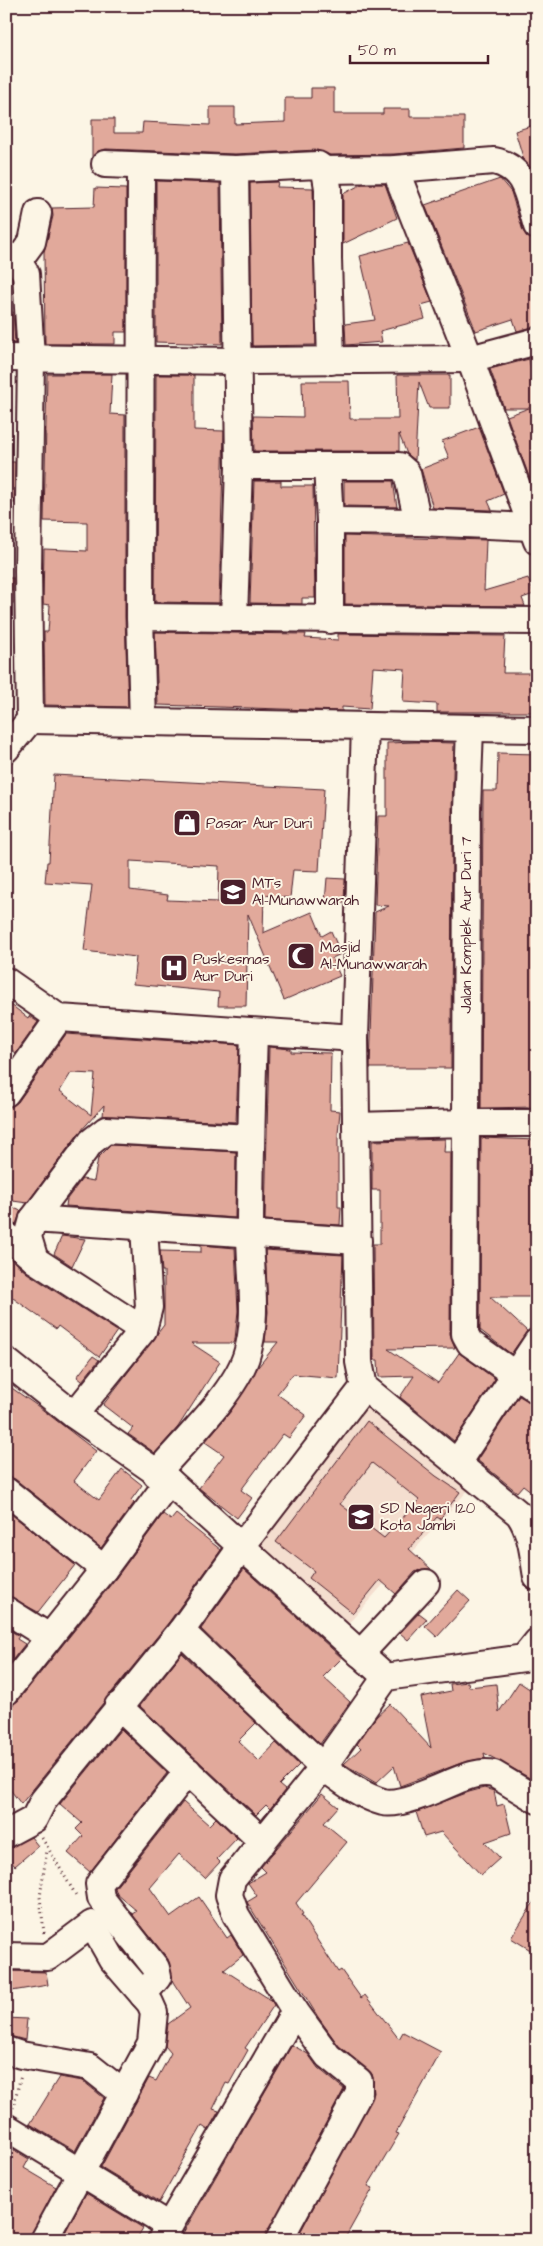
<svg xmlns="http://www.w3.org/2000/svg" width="543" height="2246" viewBox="0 0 543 2246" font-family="'Architects Daughter',sans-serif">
	<rect width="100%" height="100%" fill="#fcf5e5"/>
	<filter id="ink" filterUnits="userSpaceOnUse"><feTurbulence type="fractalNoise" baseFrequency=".02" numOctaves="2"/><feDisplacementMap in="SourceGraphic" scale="10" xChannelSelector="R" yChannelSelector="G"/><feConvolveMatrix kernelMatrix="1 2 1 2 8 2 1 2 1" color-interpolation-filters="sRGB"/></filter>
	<g filter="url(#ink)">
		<path fill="#f4decf" d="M364,1404L470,1488L347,1625L256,1546Z"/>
		<g fill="#e1a99b" stroke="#4a1f2b" fill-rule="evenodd">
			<path d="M311,88H334V114H383V109H410V117H464V148L394,154L330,155L317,150L235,154L106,149L98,151L92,157V119H114V133H142L143,122L210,125V107H235V124L285,122V98H311Z"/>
			<path d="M537,124V177L521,157H523L515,131Z"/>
			<path d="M500,179L511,192L523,231L527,237L537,241V326L517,331L513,319L476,331L425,205Z"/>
			<path d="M156,181L220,183L222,344L156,342Z"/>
			<path d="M278,182L277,187L313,188L316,345L252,346L250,183Z"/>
			<path d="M362,184H385L397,218L343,244V194Z"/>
			<path d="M95,188L126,189V332H115V344H45L44,252L53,216L52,208L94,207Z"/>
			<path d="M408,243L432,302L421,305L425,319L380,331L382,342L346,345L345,324L375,320L360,256Z"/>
			<path d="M6,312H13L15,343H6Z"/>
			<path d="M529,359L537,398V480L531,482L507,416L529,408H504L490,369Z"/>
			<path d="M47,374H112L110,414L125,415V617L128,707L45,705L44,632H48L50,605L43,604L44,549L87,551V522L44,521Z"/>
			<path d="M156,375H194V430L224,431L219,603L155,602Z"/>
			<path d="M397,375H450V408H429L419,382L415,460L407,454L399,434V451H254L253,416L303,417L302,381H349L350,419H398Z"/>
			<path d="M479,427L504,494L488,501L492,510L433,508L421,469L449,458L442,441Z"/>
			<path d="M6,462H15L14,503H6Z"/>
			<path d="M254,481H281V486H313L315,598H302V604L250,603Z"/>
			<path d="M344,481H393L397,507L344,506Z"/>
			<path d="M345,536L486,540L484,591L528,578L534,594L522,598L525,606L345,604Z"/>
			<rect x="6" y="578" width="7" height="25"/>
			<path d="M155,632L306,634L305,638L338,640V634L505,636L503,673H537V712H437V704L403,702L405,669L373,667L370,709L342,707V711L158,705Z"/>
			<path d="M416,742L454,743L452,810L451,1068H370L375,912L389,906L375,905L378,816H387V743Z"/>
			<path d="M498,753L537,754V1107L481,1108L483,791H497Z"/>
			<path d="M54,775L324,789L319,871L293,870L290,898L264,895L263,933L312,912L322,936L331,931L341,954L332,958L340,976L284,1000L248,914L246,1006H218L219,992L133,984L136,957L84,951L92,885L45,882L47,862H49ZM130,861L219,866L218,902L167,900L168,895L130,890Z"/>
			<path d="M327,878L345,879L344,903L325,902Z"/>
			<path d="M6,1001L28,1018L29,1016L38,1022L16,1053L6,1046Z"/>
			<path d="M66,1034L239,1045L236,1122L103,1116L104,1105L79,1133L27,1203L6,1200V1108L18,1102ZM71,1073L95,1074L91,1115L60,1091Z"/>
			<path d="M269,1047L291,1049V1052L331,1053L330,1110L340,1111L338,1134V1207H341L340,1225L265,1220Z"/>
			<path d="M481,1138L537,1140V1297H490L527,1331L511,1354L480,1330Z"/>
			<path d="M445,1139L444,1152H451L450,1334L455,1348L388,1349L438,1383L459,1353L495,1379L454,1441L400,1397L414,1376L379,1377L378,1360H374L373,1244H380V1190H372V1141Z"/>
			<path d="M111,1145L236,1152L235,1218L66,1206L67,1199L82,1179L94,1181L98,1158Z"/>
			<path d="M6,1205L21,1211L16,1224L6,1220Z"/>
			<path d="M62,1236L85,1239L72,1266L54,1254Z"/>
			<path d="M201,1245L235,1248L238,1311L235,1339L234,1343H191L220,1362L178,1427L155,1453L128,1434L133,1428L103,1405L164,1325V1271H162L160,1251L201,1252Z"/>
			<path d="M265,1250L343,1255L338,1378L293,1374L277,1394L306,1415L289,1438L283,1434L241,1490L252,1498L237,1518L199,1488L224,1455L205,1442L231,1411L258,1367L278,1342H265L268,1312Z"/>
			<path d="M6,1255L27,1273L117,1331L99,1357L58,1326L56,1329L6,1293Z"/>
			<path d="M93,1356L99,1360L82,1381L77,1377Z"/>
			<path d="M6,1384L39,1407L96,1451L74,1481L99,1500L122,1469L142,1485L131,1500L134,1503L101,1548L15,1479L6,1476Z"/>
			<path d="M519,1396L537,1405V1496L523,1485L517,1492L477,1460Z"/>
			<path d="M367,1421L436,1476L460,1492L440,1519L437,1517L409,1549L431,1569H422L415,1572L396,1594L380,1580L353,1613L309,1578L314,1571L276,1542ZM372,1463L419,1500L384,1538L340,1504Z"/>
			<path d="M6,1510L75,1565L38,1612L6,1595Z"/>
			<path d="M163,1514L171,1520L176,1514L221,1550L169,1622L21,1804L6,1784V1707L18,1701L116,1578Z"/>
			<path d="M244,1569L342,1658L323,1677L350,1702L320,1744L201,1629Z"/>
			<path d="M458,1590L470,1601L437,1637L425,1626Z"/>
			<path d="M419,1613L427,1619L408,1640L400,1633Z"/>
			<path d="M6,1628L19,1636L17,1639L25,1644L6,1668Z"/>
			<path d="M182,1653L256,1723L238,1741L259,1761L276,1743L299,1765L279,1785L285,1790L270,1809L266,1805L256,1815L140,1706Z"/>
			<path d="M468,1682L469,1687L496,1684L499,1712L519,1682L537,1694V1782L484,1753L485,1758L464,1762L400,1786L394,1766L376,1783L344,1764L361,1748L357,1744L376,1717L390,1704L431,1748L421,1697L451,1691L450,1684Z"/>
			<path d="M121,1729L167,1773L90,1872L68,1853L83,1836L76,1829L82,1823L60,1804Z"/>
			<path d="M484,1788L494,1791L497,1806L504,1804L511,1833L485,1842L500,1858L481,1875L441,1832L424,1837L416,1812L469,1792Z"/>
			<path d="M322,1794L338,1807L324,1823L347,1842L296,1903L303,1914L301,1915L338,1972L341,1970L361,1998L365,1995L399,2039L403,2032L441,2052L396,2133L399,2134L368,2186L373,2188L344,2240H296L374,2093L372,2074L339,2046L318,2017L247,1902L257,1896L248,1883L266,1872L261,1867Z"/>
			<path d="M183,1802L209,1825L216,1818L237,1838L217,1859L220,1862L205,1878L179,1854L150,1888L171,1917L199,1897L227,1938L231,1935L243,1955L224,1970L271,2000L274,2005L245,2048L248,2050L229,2084L226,2083L213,2109L219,2111L208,2130L202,2126L159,2202L101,2167L149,2078L156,2081L171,2053L165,2046L168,2024L190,2008L173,1982L168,1959L132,1914L137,1911L117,1894L115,1888Z"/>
			<path d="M31,1837L38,1846L15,1866L6,1856V1849Z"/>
			<path d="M537,1897V1954L511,1938Z"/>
			<path d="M6,1971L46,1972L48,1985L6,1992Z"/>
			<path d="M6,2018L27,2019L25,2040L6,2035Z"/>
			<path d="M292,2045L308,2054L318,2068L344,2089L264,2240H179Z"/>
			<path d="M59,2077L83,2081L104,2098L75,2151L30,2124Z"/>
			<path d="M6,2145L29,2159L24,2168L56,2187L29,2240H6Z"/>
			<path d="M86,2193L143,2228L136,2240H61Z"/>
		</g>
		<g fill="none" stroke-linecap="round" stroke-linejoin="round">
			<defs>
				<g id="minor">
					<path d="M105,164L235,169L318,165L325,170L328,188V259L331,361"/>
					<path d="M395,169L470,359L537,541"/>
					<path d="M325,170L395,169L494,161C527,168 528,198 537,226"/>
					<path d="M6,255L18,261L26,274L31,358L28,571L30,720L6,749"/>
					<path d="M18,261L32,242L38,213"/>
					<path d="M6,358L236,361L470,359L537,341"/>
					<path d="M239,466H399L407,473L418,522"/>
					<path d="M327,466L330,521V620"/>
					<path d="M330,521L418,522L532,527"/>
					<path d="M140,617L141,167"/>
					<path d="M234,618L239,466L235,169"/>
					<path d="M30,720L537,729"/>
					<path d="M143,722L140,617L537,621"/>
					<path d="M365,726L355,1038L359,1362L364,1387L519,1514C532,1533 533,1554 537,1577"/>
					<path d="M470,728L467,810L466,1123H537"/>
					<path d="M6,981L59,1018L355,1038"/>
					<path d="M6,1093L59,1018"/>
					<path d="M356,1126L466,1123L465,1334L470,1343L537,1390"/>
					<path d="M33,1219L91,1142L106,1130L250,1138"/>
					<path d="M6,1235L35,1260L143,1330L149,1307L144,1227"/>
					<path d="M35,1260L28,1237L33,1219L358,1241"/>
					<path d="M6,1361L74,1415L169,1481L386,1677"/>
					<path d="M74,1415L143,1330"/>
					<path d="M457,1463L537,1342"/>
					<path d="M156,1474C183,1442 233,1395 246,1357C259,1319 250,1273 250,1233C250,1166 252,1099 254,1032"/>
					<path d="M6,1491L104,1569"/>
					<path d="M6,1610L49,1637"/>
					<path d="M181,1631L323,1767C341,1780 361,1796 383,1802C400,1806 437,1789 453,1782C467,1776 480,1771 494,1774L537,1800"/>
					<path d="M360,1654L426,1583"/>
					<path d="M6,1692L104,1569L169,1481"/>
					<path d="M118,1706L263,1842"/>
					<path d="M6,1834L34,1819L43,1801L181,1631L242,1546L364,1387"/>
					<path d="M6,1956L48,1957L92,1924L112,1959L150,2003L154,2012L151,2043L44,2240"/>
					<path d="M143,1995L158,1977L156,1968L101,1898L99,1884L188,1771"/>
					<path d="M6,2050L21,2055L90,2067L124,2094"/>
					<path d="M6,2127L169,2226"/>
					<path d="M161,2240L295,2011"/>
					<path d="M279,2240L359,2093V2081L328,2056L295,2011L236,1915L229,1895L232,1879L323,1767L386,1677L524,1658L537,1642"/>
				</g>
			</defs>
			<use href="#minor" stroke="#4a1f2b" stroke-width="30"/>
			<g stroke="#4a1f2b" stroke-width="3" stroke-dasharray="1 4" stroke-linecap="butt">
				<path d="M42,1838L77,1897"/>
				<path d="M44,1933L40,1897L47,1850"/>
				<path d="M13,2108L21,2075"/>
			</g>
			<use href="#minor" stroke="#fcf5e5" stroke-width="26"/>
		</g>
	</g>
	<defs>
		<symbol id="shop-square" viewBox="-11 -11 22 22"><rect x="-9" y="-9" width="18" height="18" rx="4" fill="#4a1f2b" stroke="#fcf5e5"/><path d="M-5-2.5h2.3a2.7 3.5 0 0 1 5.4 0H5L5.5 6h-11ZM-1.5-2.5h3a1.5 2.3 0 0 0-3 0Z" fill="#fff"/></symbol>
		<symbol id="school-square" viewBox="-11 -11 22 22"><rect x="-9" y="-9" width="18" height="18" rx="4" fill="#4a1f2b" stroke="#fcf5e5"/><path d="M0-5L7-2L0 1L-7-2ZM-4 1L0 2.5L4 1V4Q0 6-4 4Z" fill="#fff"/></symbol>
		<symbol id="mosque-square" viewBox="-11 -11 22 22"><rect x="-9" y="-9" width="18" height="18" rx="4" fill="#4a1f2b" stroke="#fcf5e5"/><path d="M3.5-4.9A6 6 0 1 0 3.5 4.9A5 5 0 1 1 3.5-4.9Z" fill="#fff"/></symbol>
		<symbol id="hospital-square" viewBox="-11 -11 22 22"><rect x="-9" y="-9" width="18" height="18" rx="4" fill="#4a1f2b" stroke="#fcf5e5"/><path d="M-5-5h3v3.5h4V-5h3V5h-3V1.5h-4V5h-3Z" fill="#fff"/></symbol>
	</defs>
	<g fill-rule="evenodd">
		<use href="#shop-square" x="171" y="807" width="32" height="32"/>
		<use href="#school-square" x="217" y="876" width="32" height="32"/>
		<use href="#mosque-square" x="285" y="940" width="32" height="32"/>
		<use href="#hospital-square" x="158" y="952" width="32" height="32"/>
		<use href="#school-square" x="345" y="1501" width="32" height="32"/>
	</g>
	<g text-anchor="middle" stroke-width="4" stroke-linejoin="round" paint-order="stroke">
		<g font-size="15" fill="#4a1f2b" stroke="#fcf5e5" text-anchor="start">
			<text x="206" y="828">Pasar Aur Duri</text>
			<text x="252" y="888">MTs<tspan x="252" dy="17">Al-Munawwarah</tspan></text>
			<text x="320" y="952">Masjid<tspan x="320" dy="17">Al-Munawwarah</tspan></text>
			<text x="193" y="964">Puskesmas<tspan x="193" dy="17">Aur Duri</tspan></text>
			<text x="380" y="1513">SD Negeri 120<tspan x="380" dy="17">Kota Jambi</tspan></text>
		</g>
		<g font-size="15" fill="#4a1f2b" stroke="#fcf5e5">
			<text transform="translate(466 925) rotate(-90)" y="5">Jalan Komplek Aur Duri 7</text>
		</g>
	</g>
	<rect width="543" height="2246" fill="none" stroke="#fcf5e5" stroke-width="25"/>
	<rect x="12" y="12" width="518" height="2221" fill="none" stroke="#4a1f2b" stroke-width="2" filter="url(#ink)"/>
	<path d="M350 55v8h138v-8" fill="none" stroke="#4a1f2b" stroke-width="2.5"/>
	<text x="358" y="55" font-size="15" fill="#4a1f2b" stroke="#fcf5e5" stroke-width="4" paint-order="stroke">50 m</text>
</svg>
